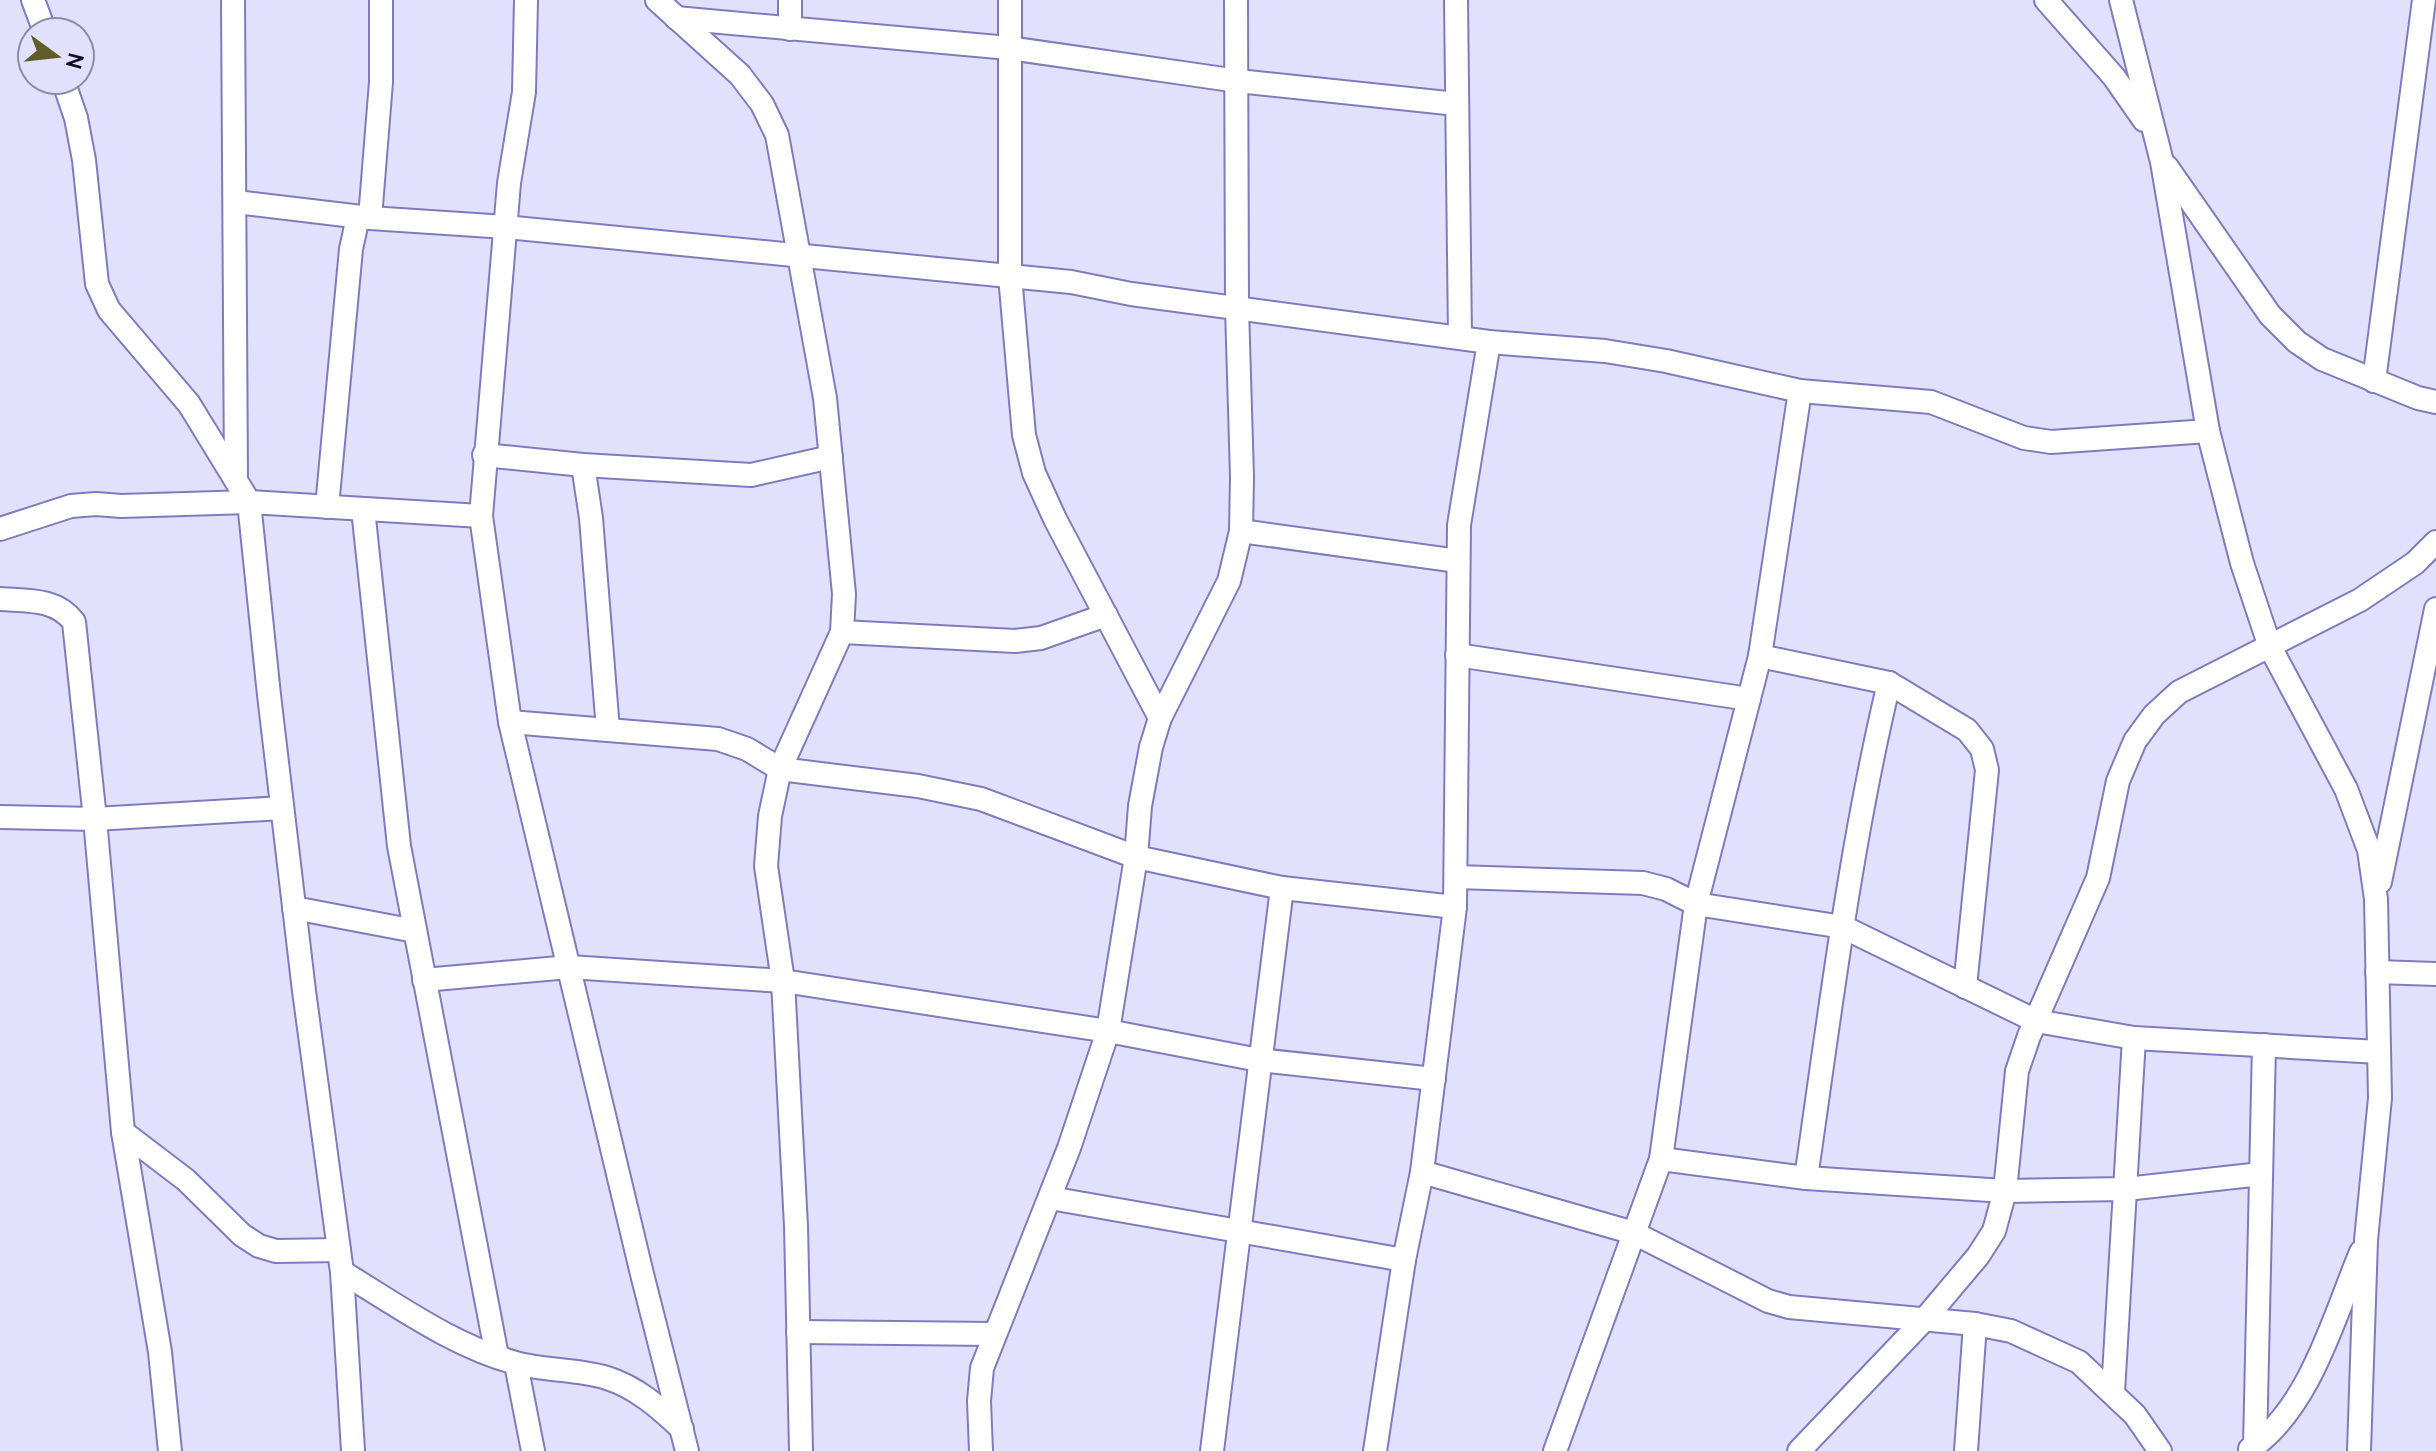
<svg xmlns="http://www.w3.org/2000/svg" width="2436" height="1451" viewBox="0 0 2436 1451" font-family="Cabin,sans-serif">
	<rect width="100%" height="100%" fill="#e1e1fe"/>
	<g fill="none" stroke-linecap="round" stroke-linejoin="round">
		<defs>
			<g id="street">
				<path d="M33,0L45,32"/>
				<path d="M233,0L236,479"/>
				<path d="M526,0L524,92L509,183L481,516L510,722L642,1274L687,1451"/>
				<path d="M657,0L740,75L762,104L777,135L825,398L844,594L842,632L780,769L770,816L766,866L783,981L796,1226L801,1451"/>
				<path d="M1010,0V276L1024,435L1034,473L1055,519L1160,718"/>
				<path d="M1456,0L1460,338"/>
				<path d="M2046,0L2114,77L2144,120"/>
				<path d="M2121,0L2162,162L2208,431L2242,563L2270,647L2346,789L2369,850L2376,899L2380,1098L2366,1240L2359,1451"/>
				<path d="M676,18L1009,48L1238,81L1457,104"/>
				<path d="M790,29V0"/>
				<path d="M63,80L76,118L84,160L97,284L109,310L189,404L249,502L269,695L304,991L342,1272L353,1451"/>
				<path d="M2167,167L2270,315L2297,342L2322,359L2418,398L2436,402"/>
				<path d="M236,202L370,218L506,227L1071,282L1131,294L1489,342L1605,351L1666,361L1800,391L1931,402L2024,438L2051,442L2208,431"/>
				<path d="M370,218L381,82V0"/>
				<path d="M2374,381L2424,0"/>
				<path d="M484,455L583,465L751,475L831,457"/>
				<path d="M583,465L591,518L608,730"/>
				<path d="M327,507L351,249L358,217"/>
				<path d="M363,509L399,846L497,1356"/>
				<path d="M0,529L71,506L96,504L121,506L249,502L481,516"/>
				<path d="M1241,531L1458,561"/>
				<path d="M0,599C27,601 56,598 74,622L95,819L123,1132L160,1352L170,1451"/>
				<path d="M842,632L1015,641L1041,638L1106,615"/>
				<path d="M1457,655L1749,699"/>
				<path d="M1760,656L1889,683L1967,730L1982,749L1987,770L1965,987"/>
				<path d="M510,722L718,739L747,749L780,769L918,786L981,799L1136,857L1282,888L1455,907"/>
				<path d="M0,817L95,819L282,808"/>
				<path d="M1456,877L1643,883L1666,889L1696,904L1843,927L2036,1021L2134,1038L2379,1052"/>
				<path d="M2380,882L2436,609"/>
				<path d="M294,908L415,931"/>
				<path d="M2377,972L2436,974"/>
				<path d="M424,980L569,967L783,981L1108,1031L1259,1060L1434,1079"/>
				<path d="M123,1132L186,1180L242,1235L259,1246L276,1251L339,1250"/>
				<path d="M1661,1159L1806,1178L2005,1191L2126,1189L2261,1174"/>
				<path d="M1422,1172L1634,1233L1768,1301L1789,1307L1975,1324L2011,1331L2079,1362L2135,1415L2160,1451"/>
				<path d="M1806,1178C1830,1013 1850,846 1889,683"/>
				<path d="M1050,1198L1404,1260"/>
				<path d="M342,1272C397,1305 453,1346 516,1363C545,1371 578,1369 607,1378C636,1387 660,1408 682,1429"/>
				<path d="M798,1332L994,1334"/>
				<path d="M516,1364L533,1451"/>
				<path d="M2113,1392L2134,1038"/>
				<path d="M2255,1446L2264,1045"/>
				<path d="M2250,1449C2310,1408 2334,1317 2361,1252"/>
				<path d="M981,1451L979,1401L982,1368L1069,1148L1108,1031L1136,857L1140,806L1151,747L1160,718L1229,581L1241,531L1242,477L1237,308L1236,0"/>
				<path d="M1212,1451L1282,888"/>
				<path d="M1375,1451L1404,1260L1422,1172L1455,907L1459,525L1489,342"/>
				<path d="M1555,1451L1661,1159L1696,904L1760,656L1800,391"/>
				<path d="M1799,1451L1924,1320L1978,1256L1994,1231L2005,1191L2017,1071L2029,1036L2098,878L2118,781L2135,741L2154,715L2179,692L2360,600L2415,563L2436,542"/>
				<path d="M1966,1451L1975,1324"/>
			</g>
		</defs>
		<use href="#street" stroke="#7f7cbd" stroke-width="26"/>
		<use href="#street" stroke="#fff" stroke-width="22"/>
	</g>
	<g transform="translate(56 56) rotate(105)"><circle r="38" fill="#e1e1fe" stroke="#8d8ca7" stroke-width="2"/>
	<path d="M0-6L14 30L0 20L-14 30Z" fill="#5f5c28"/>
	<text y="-12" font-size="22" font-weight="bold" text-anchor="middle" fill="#0f0c24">N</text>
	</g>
</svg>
